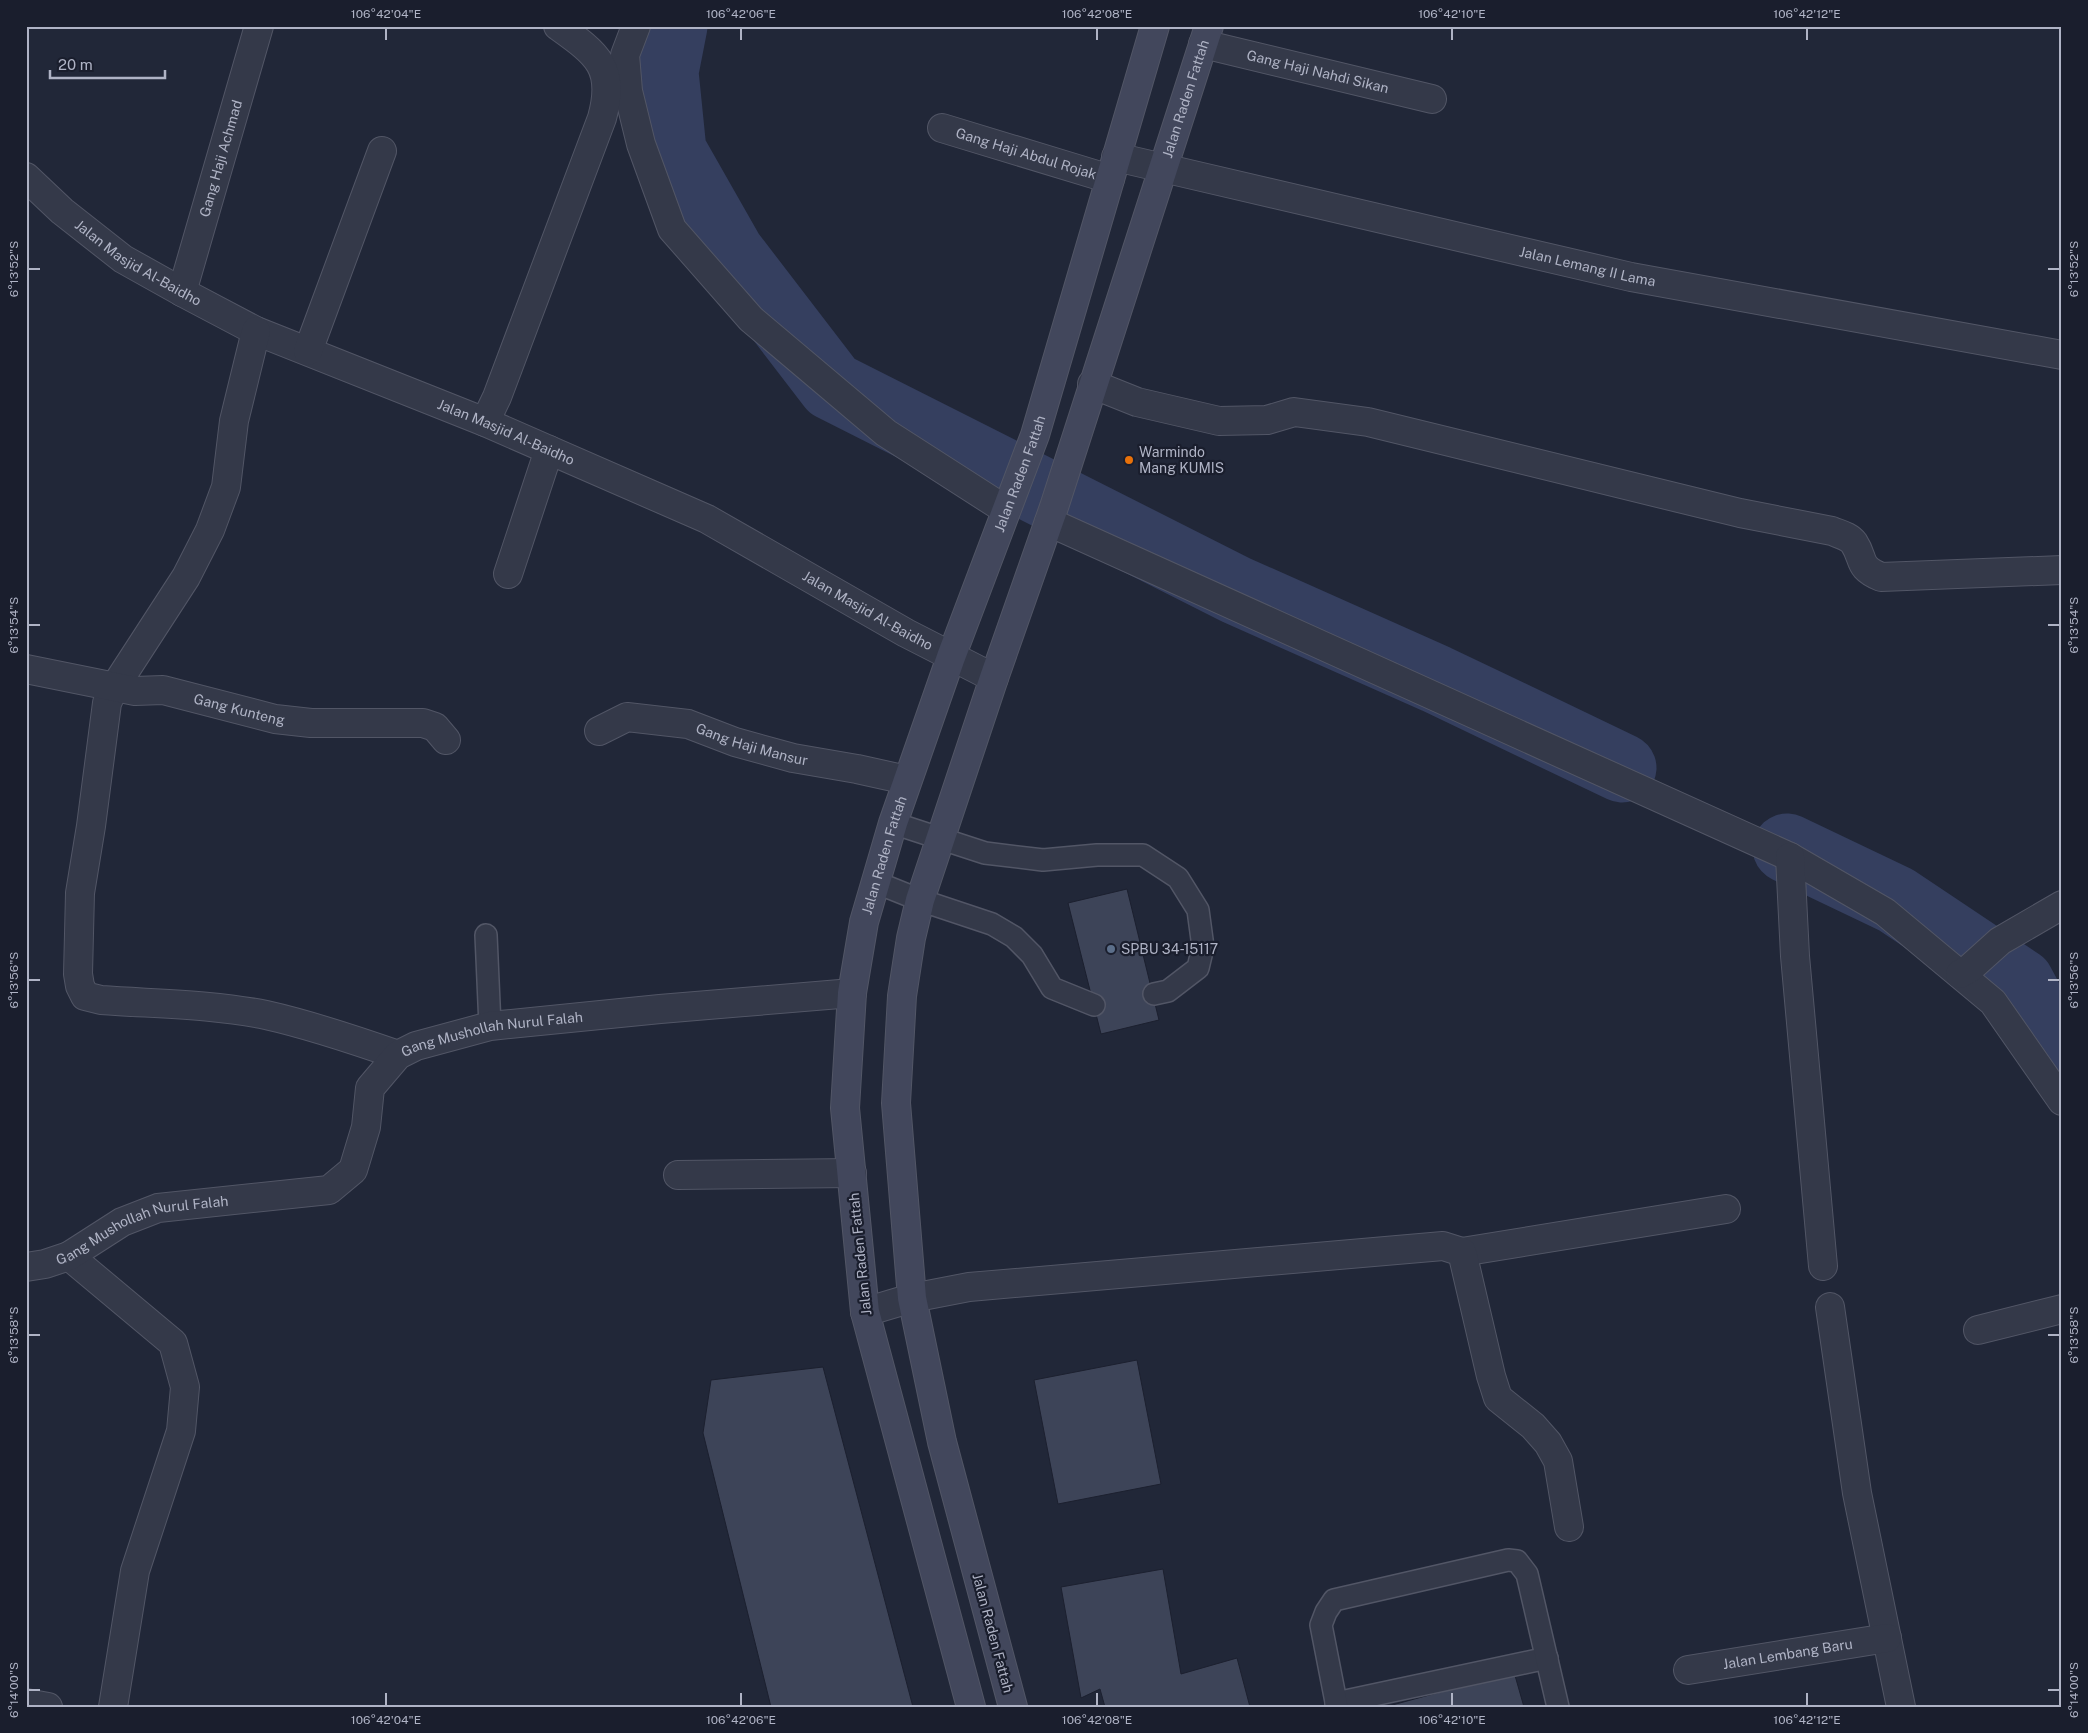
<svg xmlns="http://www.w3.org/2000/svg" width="2088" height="1733" viewBox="0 0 2088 1733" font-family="'Public Sans',sans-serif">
	<rect width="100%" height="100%" fill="#212738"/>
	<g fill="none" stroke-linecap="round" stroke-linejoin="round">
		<g stroke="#353f5f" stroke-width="69">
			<path d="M673,26L664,72L672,151L730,253L832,386L1236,590L1436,679L1622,768"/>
			<path d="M1787,848L1896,900L2020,983L2062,1061"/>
		</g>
	</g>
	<g fill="#3d4458" stroke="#1c202f">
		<path d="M1127,889L1159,1020L1101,1034L1068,903Z"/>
		<path d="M1137,1360L1161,1484L1058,1504L1034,1380Z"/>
		<path d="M823,1367L913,1707H771L703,1433L711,1380Z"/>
		<path d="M1163,1569L1181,1674L1237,1658L1250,1707H1105L1100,1689L1081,1698L1061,1587Z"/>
		<path d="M1514,1672L1524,1707H1385Z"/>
	</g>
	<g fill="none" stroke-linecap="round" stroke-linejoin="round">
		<defs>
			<g id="lane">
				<path d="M893,823L985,853L1043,860L1097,855H1143L1178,878L1198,910L1203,947L1198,968L1168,991L1154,994"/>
				<path d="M875,882L920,900L992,924L1014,937L1032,955L1052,988L1094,1005"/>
				<path d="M486,935L490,1026"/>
				<path d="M1336,1703L1547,1658"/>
				<path d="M1337,1707L1321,1625L1326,1612L1334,1600L1508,1560L1517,1561L1527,1574L1558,1707"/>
			</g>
			<g id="street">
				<path d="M636,26L625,55L628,91L641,144L672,229L751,319L886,433L1006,510"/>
				<path id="s1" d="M1203,44L1432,99"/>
				<path id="s2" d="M942,128L1110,179"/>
				<path id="s3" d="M1116,157L1631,277L2062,355"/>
				<path id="s4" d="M26,177L62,211L123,259L182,292L256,331L485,422L707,519L906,633L994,678"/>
				<path id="s5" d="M182,292L259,26"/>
				<path d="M256,331L234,421L226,487L210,530L186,577L114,688L107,703L91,826L80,893L78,974L80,986L85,996L101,1000C156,1004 212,1004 266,1015C311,1025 355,1040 398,1055"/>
				<path d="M308,351L382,151"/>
				<path d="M1092,384L1137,402L1219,421L1267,420L1294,412L1368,422L1740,513L1832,531C1839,534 1849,536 1854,543C1865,560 1857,567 1881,577L2062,570"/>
				<path d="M485,422L497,397L602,118C616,67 597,54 558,26"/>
				<path d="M1049,522L1790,857L1885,912L1993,1002L2062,1101"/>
				<path d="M508,574L549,450"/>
				<path id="s6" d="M26,669L135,691L163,690L275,719L311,723H423L435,727L446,740"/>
				<path id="s7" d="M599,731L627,717L688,724L735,742L793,758L857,769L907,780"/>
				<path d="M1790,857L1795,956L1823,1266"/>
				<path d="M1960,974L1970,968L2000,941L2062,905"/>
				<path d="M678,1175L852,1173"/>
				<path d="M1462,1252L1726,1209"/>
				<path d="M69,1256L173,1343L185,1387L181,1431L135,1571L113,1707"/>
				<path id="s8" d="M26,1267L45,1264L69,1256L122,1222L158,1208L329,1190L353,1170L366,1127L370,1088L398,1055L416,1046L490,1026L660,1009L852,993"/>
				<path d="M1830,1307L1857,1493L1901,1707"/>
				<path d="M865,1312L912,1298L969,1287L1443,1246L1462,1252L1491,1376L1498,1398L1533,1426L1548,1443L1558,1461L1569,1527"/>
				<path d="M1978,1330L2062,1309"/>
				<path id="s9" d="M1688,1670L1887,1638"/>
				<path d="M26,1703L48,1707"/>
			</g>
			<g id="secondary">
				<path id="s10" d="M971,1707L865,1312L845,1108L852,993L864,922L893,823L951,657L1035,435L1155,26"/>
				<path id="s11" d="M1013,1707L942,1442L912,1298L896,1103L902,996L911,938L920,900L994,678L1054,507L1209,26"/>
			</g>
		</defs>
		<use href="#lane" stroke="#525666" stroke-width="24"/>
		<use href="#street" stroke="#525666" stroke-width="30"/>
		<use href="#secondary" stroke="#525666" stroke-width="30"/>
		<use href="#lane" stroke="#343949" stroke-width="21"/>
		<use href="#street" stroke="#343949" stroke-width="28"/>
		<use href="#secondary" stroke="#42475c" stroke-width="28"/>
	</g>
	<path fill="none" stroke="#afb3c5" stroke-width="2" d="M386,28V40M741,28V40M1097,28V40M1452,28V40M1807,28V40M28,269H40M2048,269H2060M28,625H40M2048,625H2060M28,980H40M2048,980H2060M28,1335H40M2048,1335H2060M28,1690H40M2048,1690H2060M386,1693V1706M741,1693V1706M1097,1693V1706M1452,1693V1706M1807,1693V1706"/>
	<circle fill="#e8710a" stroke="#1a1e2d" stroke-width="2" cx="1129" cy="460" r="5"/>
	<circle fill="#5c6f8a" stroke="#1a1e2d" stroke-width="2" cx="1111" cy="949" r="5"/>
	<g text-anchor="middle" stroke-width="4.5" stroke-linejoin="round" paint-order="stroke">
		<g font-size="14" fill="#afb3c5" stroke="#1a1e2d">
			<text dy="5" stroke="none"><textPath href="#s1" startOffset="118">Gang Haji Nahdi Sikan</textPath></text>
			<text dy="5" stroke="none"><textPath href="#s11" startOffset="1666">Jalan Raden Fattah</textPath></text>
			<text dy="5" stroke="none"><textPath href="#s2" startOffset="88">Gang Haji Abdul Rojak</textPath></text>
			<text dy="5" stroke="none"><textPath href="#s5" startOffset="139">Gang Haji Achmad</textPath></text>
			<text dy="5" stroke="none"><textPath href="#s4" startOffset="142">Jalan Masjid Al-Baidho</textPath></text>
			<text dy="5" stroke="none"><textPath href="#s3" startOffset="484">Jalan Lemang II Lama</textPath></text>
			<text dy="5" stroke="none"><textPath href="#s4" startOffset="548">Jalan Masjid Al-Baidho</textPath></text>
			<text dy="5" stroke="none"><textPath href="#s10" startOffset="1276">Jalan Raden Fattah</textPath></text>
			<text dy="5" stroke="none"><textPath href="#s4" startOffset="952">Jalan Masjid Al-Baidho</textPath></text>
			<text dy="5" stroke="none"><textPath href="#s6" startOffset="218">Gang Kunteng</textPath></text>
			<text dy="5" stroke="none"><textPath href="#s7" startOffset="160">Gang Haji Mansur</textPath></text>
			<text dy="5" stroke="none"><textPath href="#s10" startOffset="871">Jalan Raden Fattah</textPath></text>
			<text dy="5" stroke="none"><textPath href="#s8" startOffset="574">Gang Mushollah Nurul Falah</textPath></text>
			<text dy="5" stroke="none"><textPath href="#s8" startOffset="124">Gang Mushollah Nurul Falah</textPath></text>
			<text transform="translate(860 1254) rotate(-96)" y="5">Jalan Raden Fattah</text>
			<text transform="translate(993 1633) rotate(75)" y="5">Jalan Raden Fattah</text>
			<text dy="5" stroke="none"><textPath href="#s9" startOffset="101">Jalan Lembang Baru</textPath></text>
		</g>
		<g font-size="14" fill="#afb3c5" stroke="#1a1e2d" text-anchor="start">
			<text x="1139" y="457">Warmindo<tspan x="1139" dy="16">Mang KUMIS</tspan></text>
			<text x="1121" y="954">SPBU 34-15117</text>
		</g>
	</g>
	<rect width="2088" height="1733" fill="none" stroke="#1a1e2d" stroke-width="55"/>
	<path d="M50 70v8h115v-8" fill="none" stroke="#afb3c5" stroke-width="2.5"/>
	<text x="58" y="70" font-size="15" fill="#afb3c5" stroke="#1a1e2d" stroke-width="4" paint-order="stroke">20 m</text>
	<rect x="28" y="28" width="2032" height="1678" fill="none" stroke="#afb3c5" stroke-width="2"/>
	<g font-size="12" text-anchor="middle" fill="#afb3c5">
		<text x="386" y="18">106°42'04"E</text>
		<text x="741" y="18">106°42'06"E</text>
		<text x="1097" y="18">106°42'08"E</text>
		<text x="1452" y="18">106°42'10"E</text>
		<text x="1807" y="18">106°42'12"E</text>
		<text transform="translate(14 269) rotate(-90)" y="4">6°13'52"S</text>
		<text transform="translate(2074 269) rotate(-90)" y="4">6°13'52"S</text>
		<text transform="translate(14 625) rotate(-90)" y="4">6°13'54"S</text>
		<text transform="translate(2074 625) rotate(-90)" y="4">6°13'54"S</text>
		<text transform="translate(14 980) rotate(-90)" y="4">6°13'56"S</text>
		<text transform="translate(2074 980) rotate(-90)" y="4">6°13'56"S</text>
		<text transform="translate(14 1335) rotate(-90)" y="4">6°13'58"S</text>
		<text transform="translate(2074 1335) rotate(-90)" y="4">6°13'58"S</text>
		<text transform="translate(14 1690) rotate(-90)" y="4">6°14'00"S</text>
		<text transform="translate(2074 1690) rotate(-90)" y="4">6°14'00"S</text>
		<text x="386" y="1724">106°42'04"E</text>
		<text x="741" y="1724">106°42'06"E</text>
		<text x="1097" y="1724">106°42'08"E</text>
		<text x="1452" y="1724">106°42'10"E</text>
		<text x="1807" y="1724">106°42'12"E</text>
	</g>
</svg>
